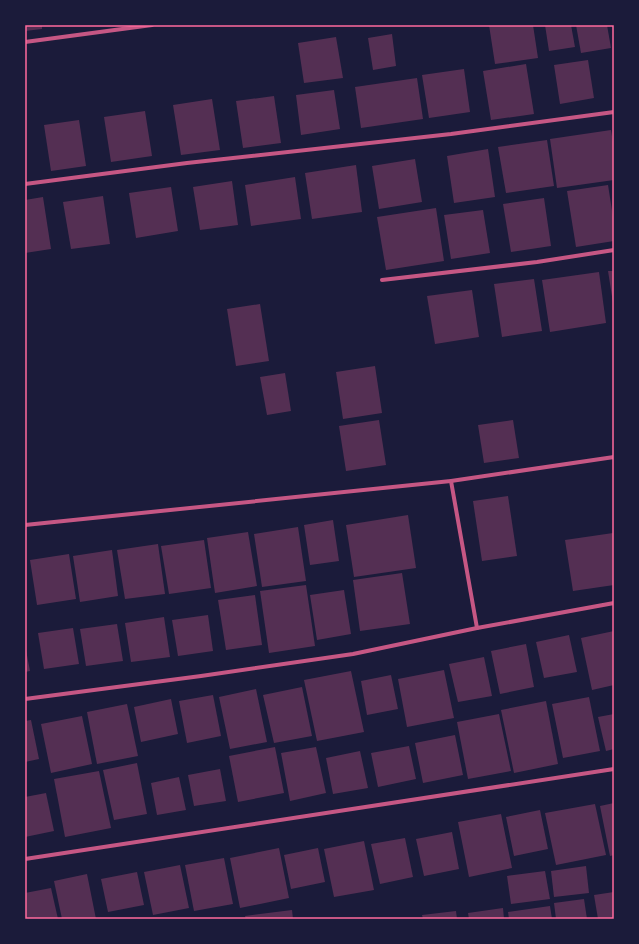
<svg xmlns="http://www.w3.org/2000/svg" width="639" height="944" viewBox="0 0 639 944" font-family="'Open Sans',sans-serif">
	<rect width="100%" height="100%" fill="#1b1b3a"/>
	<g fill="#542f53">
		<path d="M25,25H42V29L25,31Z"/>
		<path d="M489,25H533L538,58L495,64Z"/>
		<path d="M545,25H571L575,47L549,51Z"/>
		<path d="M576,25H607L611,48L581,53Z"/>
		<path d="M392,34L396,66L373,70L368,38Z"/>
		<path d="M336,37L343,78L304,83L298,43Z"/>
		<path d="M588,60L594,98L560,104L554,65Z"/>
		<path d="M526,64L534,114L491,120L483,71Z"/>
		<path d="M464,69L470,112L429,118L422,75Z"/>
		<path d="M417,78L423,119L361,128L355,87Z"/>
		<path d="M334,90L340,129L301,135L296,95Z"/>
		<path d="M274,96L281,143L243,148L236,101Z"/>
		<path d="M212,99L220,150L181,155L173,105Z"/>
		<path d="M145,111L152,156L111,162L104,117Z"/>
		<path d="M79,120L86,166L51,171L44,125Z"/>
		<path d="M611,130L614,148V180L557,188L550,139Z"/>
		<path d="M547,140L554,186L506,193L498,147Z"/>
		<path d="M488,149L495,197L454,203L447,156Z"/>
		<path d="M415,159L422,202L379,209L372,166Z"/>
		<path d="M356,165L362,212L312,219L305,173Z"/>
		<path d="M295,177L301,219L251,226L245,185Z"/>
		<path d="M232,181L238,225L200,230L193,187Z"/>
		<path d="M608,185L614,223V241L576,247L567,191Z"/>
		<path d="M171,187L178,231L136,238L129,193Z"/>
		<path d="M103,196L110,244L71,249L63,202Z"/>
		<path d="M43,197L51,249L25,253V200Z"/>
		<path d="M544,198L551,246L511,252L503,204Z"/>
		<path d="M436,208L444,261L386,270L377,217Z"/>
		<path d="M483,210L490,253L451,259L444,215Z"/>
		<path d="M608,271H614V303H613Z"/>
		<path d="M599,272L606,323L550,332L542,280Z"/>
		<path d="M534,279L542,331L502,337L494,284Z"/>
		<path d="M472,290L479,337L435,344L427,296Z"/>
		<path d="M260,304L269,361L236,366L227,309Z"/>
		<path d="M375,366L382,413L343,419L336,372Z"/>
		<path d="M285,373L291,411L267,415L260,377Z"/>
		<path d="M379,420L386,465L346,471L339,426Z"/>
		<path d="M513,420L519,458L484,463L478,425Z"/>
		<path d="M508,496L517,556L482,561L473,501Z"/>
		<path d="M408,515L416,568L354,577L346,525Z"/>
		<path d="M333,520L339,561L310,565L304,525Z"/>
		<path d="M298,527L306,581L262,587L254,534Z"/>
		<path d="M248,532L257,586L215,593L207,538Z"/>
		<path d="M613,533L614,585L573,591L565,540Z"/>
		<path d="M204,540L211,588L169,594L161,546Z"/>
		<path d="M158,544L165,594L125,599L117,550Z"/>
		<path d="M112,550L118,596L80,602L73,556Z"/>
		<path d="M69,554L76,599L37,605L30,560Z"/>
		<path d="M402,573L410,624L360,631L353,580Z"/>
		<path d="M306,585L315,646L269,653L260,591Z"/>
		<path d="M344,590L351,634L317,640L310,595Z"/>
		<path d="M255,595L262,645L226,650L218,600Z"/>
		<path d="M208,615L213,651L178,656L172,620Z"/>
		<path d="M164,617L170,657L131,662L125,623Z"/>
		<path d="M117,624L123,661L86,666L80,629Z"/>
		<path d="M73,628L79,664L44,669L38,633Z"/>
		<path d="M614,631V685L592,690L581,638Z"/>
		<path d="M569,635L577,672L544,678L536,642Z"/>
		<path d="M526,644L534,687L500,694L491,651Z"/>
		<path d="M25,645L30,671L25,672Z"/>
		<path d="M484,657L492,696L458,702L449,664Z"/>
		<path d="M444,670L454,718L407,727L398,679Z"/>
		<path d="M351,671L364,732L317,741L304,680Z"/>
		<path d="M391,675L398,709L367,715L361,681Z"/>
		<path d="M302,687L312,736L274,743L263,695Z"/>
		<path d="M256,689L267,742L230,749L219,697Z"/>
		<path d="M213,695L221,736L187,743L179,701Z"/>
		<path d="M589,697L600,751L563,758L552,704Z"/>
		<path d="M171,699L178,734L141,742L134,707Z"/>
		<path d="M546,701L558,764L514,773L501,710Z"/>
		<path d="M127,704L138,756L97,764L87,712Z"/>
		<path d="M499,714L511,771L468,779L457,722Z"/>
		<path d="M614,714V749L606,751L598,717Z"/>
		<path d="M82,716L92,764L51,773L41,724Z"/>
		<path d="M31,720L39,759L25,762V721Z"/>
		<path d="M455,735L463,775L423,783L415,743Z"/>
		<path d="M409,746L416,779L378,787L371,753Z"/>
		<path d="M275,747L284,793L238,802L229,756Z"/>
		<path d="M316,747L326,793L290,801L281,753Z"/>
		<path d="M360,751L368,788L333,794L326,758Z"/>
		<path d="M137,763L147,814L114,820L103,770Z"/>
		<path d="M220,769L226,801L194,806L188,775Z"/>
		<path d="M99,771L111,828L65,837L54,779Z"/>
		<path d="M179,777L186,810L157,815L151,783Z"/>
		<path d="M46,793L54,831L25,837V797Z"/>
		<path d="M614,803V855L610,856L600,806Z"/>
		<path d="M595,804L606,855L556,865L545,813Z"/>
		<path d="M540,810L548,849L514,856L506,817Z"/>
		<path d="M501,814L512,868L469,877L458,822Z"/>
		<path d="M452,832L459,869L424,876L416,839Z"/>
		<path d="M405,838L413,877L380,884L371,844Z"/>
		<path d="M364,841L374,890L334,897L324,849Z"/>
		<path d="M279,848L289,898L240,908L230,858Z"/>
		<path d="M318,848L325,882L291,889L284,855Z"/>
		<path d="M224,858L233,904L194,911L185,865Z"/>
		<path d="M180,865L189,908L153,915L144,872Z"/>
		<path d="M586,866L589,893L554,897L551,871Z"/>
		<path d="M545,871L550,899L511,904L507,876Z"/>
		<path d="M137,872L144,905L108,912L101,879Z"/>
		<path d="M87,874L96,919H62L54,881Z"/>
		<path d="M51,888L58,919H26L25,893Z"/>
		<path d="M614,892V919H598L594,895Z"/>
		<path d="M584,899L587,919H556L554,903Z"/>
		<path d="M550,906L552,919H509L508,912Z"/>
		<path d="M503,908L504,919H469L468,913Z"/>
		<path d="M292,910L293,919H246L245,916Z"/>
		<path d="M456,911L457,919H423L422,915Z"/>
	</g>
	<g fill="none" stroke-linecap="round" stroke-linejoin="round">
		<g stroke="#c65784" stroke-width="4">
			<path d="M25,42L152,25"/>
			<path d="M25,184L187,163L451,134L614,112"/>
			<path d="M382,280L537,262L614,250"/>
			<path d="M451,481L477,628"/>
			<path d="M25,525L451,481L614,457"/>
			<path d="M25,699L201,676L353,654L477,628L614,603"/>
			<path d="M25,859L614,769"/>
		</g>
	</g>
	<rect width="639" height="944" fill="none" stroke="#1b1b3a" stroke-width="52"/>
	<rect x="26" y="26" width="587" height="892" fill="none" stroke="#ff6b9d" stroke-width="1.5"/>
</svg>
